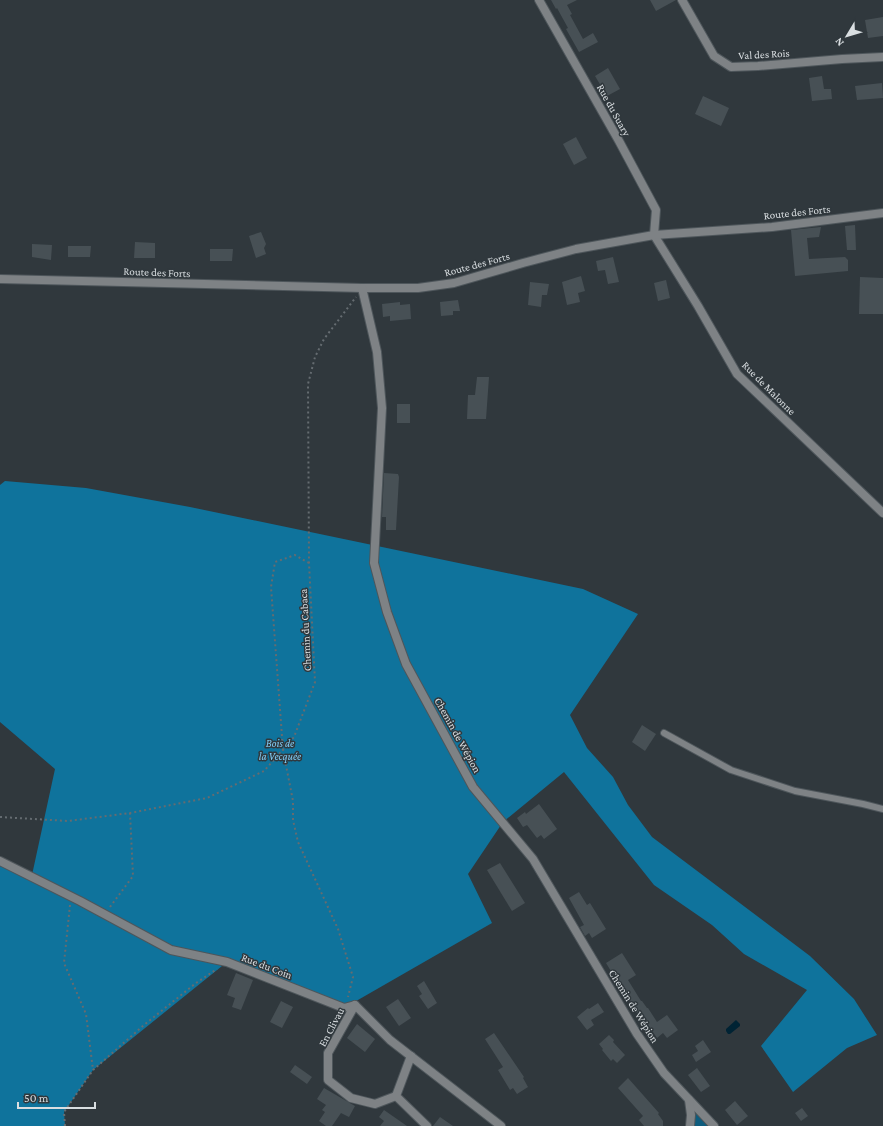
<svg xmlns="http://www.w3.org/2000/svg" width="883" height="1126" viewBox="0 0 883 1126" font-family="'Crimson Pro',serif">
	<rect width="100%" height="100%" fill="#30383d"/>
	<path fill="#0e5c7d" d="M689,1100L713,1126H690Z"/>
	<path fill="#0f739c" d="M5,481L86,488L190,507L583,589L638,614L570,715L587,748L613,777L628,805L652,837L810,956L854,999L877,1035L847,1048L793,1092L761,1046L807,990L744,954L712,925L654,885L564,772L503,822L468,874L492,923L344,1008L227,962L93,1070L64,1112L65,1126H0V858L32,875L55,769L0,722V485Z"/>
	<path fill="#002334" d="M736,1020L740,1024V1026L730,1034H728L726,1031V1029Z"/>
	<g fill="#475055">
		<path d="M551,0H577L567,5L572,14L570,15L583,39L593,33L598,42L579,52L566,29L568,28L557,8L556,9Z"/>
		<path d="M650,0H676L656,11Z"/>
		<path d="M883,17V36L868,38L865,20Z"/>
		<path d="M608,68L620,89L607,96L595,76Z"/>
		<path d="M822,76L824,89H831L832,99L812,101L809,78Z"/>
		<path d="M882,83L883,98L857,100L855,86Z"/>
		<path d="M703,96L729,108L721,126L695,114Z"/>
		<path d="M576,137L587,158L574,165L563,144Z"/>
		<path d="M855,225L856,250H847L845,226Z"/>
		<path d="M821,227L819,237L807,238L809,259L845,257L848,260V271L795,276L791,230Z"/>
		<path d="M261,232L266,244L264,248L266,254L256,258L249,236Z"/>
		<path d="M135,242L155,243V258H134Z"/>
		<path d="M32,244L52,245L51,260L32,257Z"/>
		<path d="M68,246H91L90,257H68Z"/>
		<path d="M210,249H233L232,261H210Z"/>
		<path d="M613,257L619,282L608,284L605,270L598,271L596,261Z"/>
		<path d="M581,276L585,291L578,293L580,302L567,305L562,282Z"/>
		<path d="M860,277L883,278V314H859Z"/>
		<path d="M666,280L670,298L658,301L654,283Z"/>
		<path d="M530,282L549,284L547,295H542L541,307L528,305Z"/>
		<path d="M458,300L460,311H453V315L441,316L440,302Z"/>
		<path d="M400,302V305L410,304L411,319L390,321V316L383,317L382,304Z"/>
		<path d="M477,377H489L486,419H467L468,395H475Z"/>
		<rect x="397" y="404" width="13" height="19"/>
		<path d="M384,473L398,474L399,477L396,530H386V517H382Z"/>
		<path d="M642,725L656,734L645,751L632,742Z"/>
		<path d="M539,804L557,829L544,839L541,835L537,838L527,825L523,827L517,818L525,812L526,814Z"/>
		<path d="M500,863L525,903L512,911L487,870Z"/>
		<path d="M579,892L587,905L590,903L606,929L592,938L589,933L585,936L580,927L584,925L569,898Z"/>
		<path d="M622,953L636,975L628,980L641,1001H642L647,1008H648L657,1022L667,1015L678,1030L667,1038L663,1033L657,1038L644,1019L641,1020L606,963Z"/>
		<path d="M236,973L253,980L241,1010L232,1007L235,998L227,995Z"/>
		<path d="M424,981L437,1003L428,1009L419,996L422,994L417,986Z"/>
		<path d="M398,999L411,1018L399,1026L386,1007Z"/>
		<path d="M281,1001L293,1007L282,1028L270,1022Z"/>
		<path d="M598,1003L604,1012L591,1020L594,1025L587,1030L577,1017L588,1008L589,1009Z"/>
		<path d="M357,1024L375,1039L365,1052L347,1038Z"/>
		<path d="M494,1033L524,1077L523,1078L528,1087L517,1094L513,1088L510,1090L498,1070L503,1067L485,1039Z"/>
		<path d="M609,1035L614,1040L613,1042L625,1055L617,1063L613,1059L611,1061L602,1050L603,1049L599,1044Z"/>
		<path d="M703,1040L711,1052L696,1062L692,1055L698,1051L695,1046Z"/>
		<path d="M295,1065L312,1077L307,1084L290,1072Z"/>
		<path d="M697,1068L710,1086L701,1092L688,1075Z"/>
		<path d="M628,1078L659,1113L658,1114L663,1121V1126H644L639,1120L643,1116L618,1088Z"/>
		<path d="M324,1088L355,1106L349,1117L341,1113L332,1126H326L319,1121L325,1112L322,1110L326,1105L317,1099Z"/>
		<path d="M735,1101L748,1116L737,1125L725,1110Z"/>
		<path d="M802,1108L808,1116L801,1121L795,1113Z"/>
		<path d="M384,1110L407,1126H380L384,1121L379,1117Z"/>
		<path d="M440,1117L453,1126H433Z"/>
	</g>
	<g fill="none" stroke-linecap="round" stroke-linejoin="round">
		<defs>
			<path id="service" d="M664,733L731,770L795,791L863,804L883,809"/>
			<g id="minor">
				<path d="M539,0L619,141L656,210L654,235L698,306L737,374L883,513"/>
				<path d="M682,0L714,56L731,67L758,66L842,59L883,57"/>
				<path d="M0,279L362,288H418L454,283L523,263L576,249L654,235L772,227L883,213"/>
				<path d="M362,288L377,352L382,408L374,563L387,612L406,664L473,787L533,859L637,1034L664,1073L714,1126"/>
				<path d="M0,861L80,901L171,950L227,962L344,1008L355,1005L390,1040L501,1126"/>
				<path d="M355,1005L328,1053V1080L351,1098L375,1104L396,1096"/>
				<path d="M411,1056L396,1096L427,1126"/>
				<path d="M689,1100L691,1115L690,1126"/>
			</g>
		</defs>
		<use href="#service" stroke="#4e565b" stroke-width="8"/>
		<use href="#minor" stroke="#4e565b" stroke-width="10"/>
		<g stroke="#656c71" stroke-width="2" stroke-dasharray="2 3" stroke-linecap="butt">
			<path d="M309,563L295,555L275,562L271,587L283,750L293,801V820L298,842L338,929L353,977L348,997"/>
			<path d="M0,817L68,821L130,813L207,798L264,771L294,737L315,682L309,563L308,384L315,357L324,339L356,297"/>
			<path d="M70,905L64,963L86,1014L93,1070"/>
			<path d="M110,907L133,876L130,813"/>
			<path d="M65,1126L64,1112L93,1070L144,1025L196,983L217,969"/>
		</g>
		<use href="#service" stroke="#7e8285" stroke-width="6"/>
		<use href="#minor" stroke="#7e8285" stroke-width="8"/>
	</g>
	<g text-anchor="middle" stroke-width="3" stroke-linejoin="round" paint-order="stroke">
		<g font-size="11" fill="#d9dee1" stroke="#30383d">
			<text transform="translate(764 54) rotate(-3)" y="4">Val des Rois</text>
			<text transform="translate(614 110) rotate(61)" y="4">Rue du Suary</text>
			<text transform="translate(797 212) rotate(-6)" y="4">Route des Forts</text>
			<text transform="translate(477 264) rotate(-15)" y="4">Route des Forts</text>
			<text transform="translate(157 272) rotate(2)" y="4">Route des Forts</text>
			<text transform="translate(769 388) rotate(45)" y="4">Rue de Malonne</text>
			<text transform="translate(305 630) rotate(-93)" y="4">Chemin du Cabaca</text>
			<text transform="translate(458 735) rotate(61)" y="4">Chemin de Wépion</text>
			<text transform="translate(267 966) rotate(21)" y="4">Rue du Coin</text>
			<text transform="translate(634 1006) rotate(58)" y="4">Chemin de Wépion</text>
			<text transform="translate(331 1027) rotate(-62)" y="4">En Clivau</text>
		</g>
		<g font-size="11" font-style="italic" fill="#81cef7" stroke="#30383d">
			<text x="280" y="747">Bois de<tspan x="280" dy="13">la Vecquée</tspan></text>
		</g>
	</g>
	<g transform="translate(847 36) rotate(232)" stroke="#30383d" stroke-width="3" paint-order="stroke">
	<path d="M0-3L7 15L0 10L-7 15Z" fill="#d9dee1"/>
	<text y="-6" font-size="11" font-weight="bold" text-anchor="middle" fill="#d9dee1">N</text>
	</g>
	<path d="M18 1102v6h77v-6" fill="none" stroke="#d9dee1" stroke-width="2"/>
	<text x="24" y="1102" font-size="12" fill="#d9dee1" stroke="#30383d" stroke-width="3" paint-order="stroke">50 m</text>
</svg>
